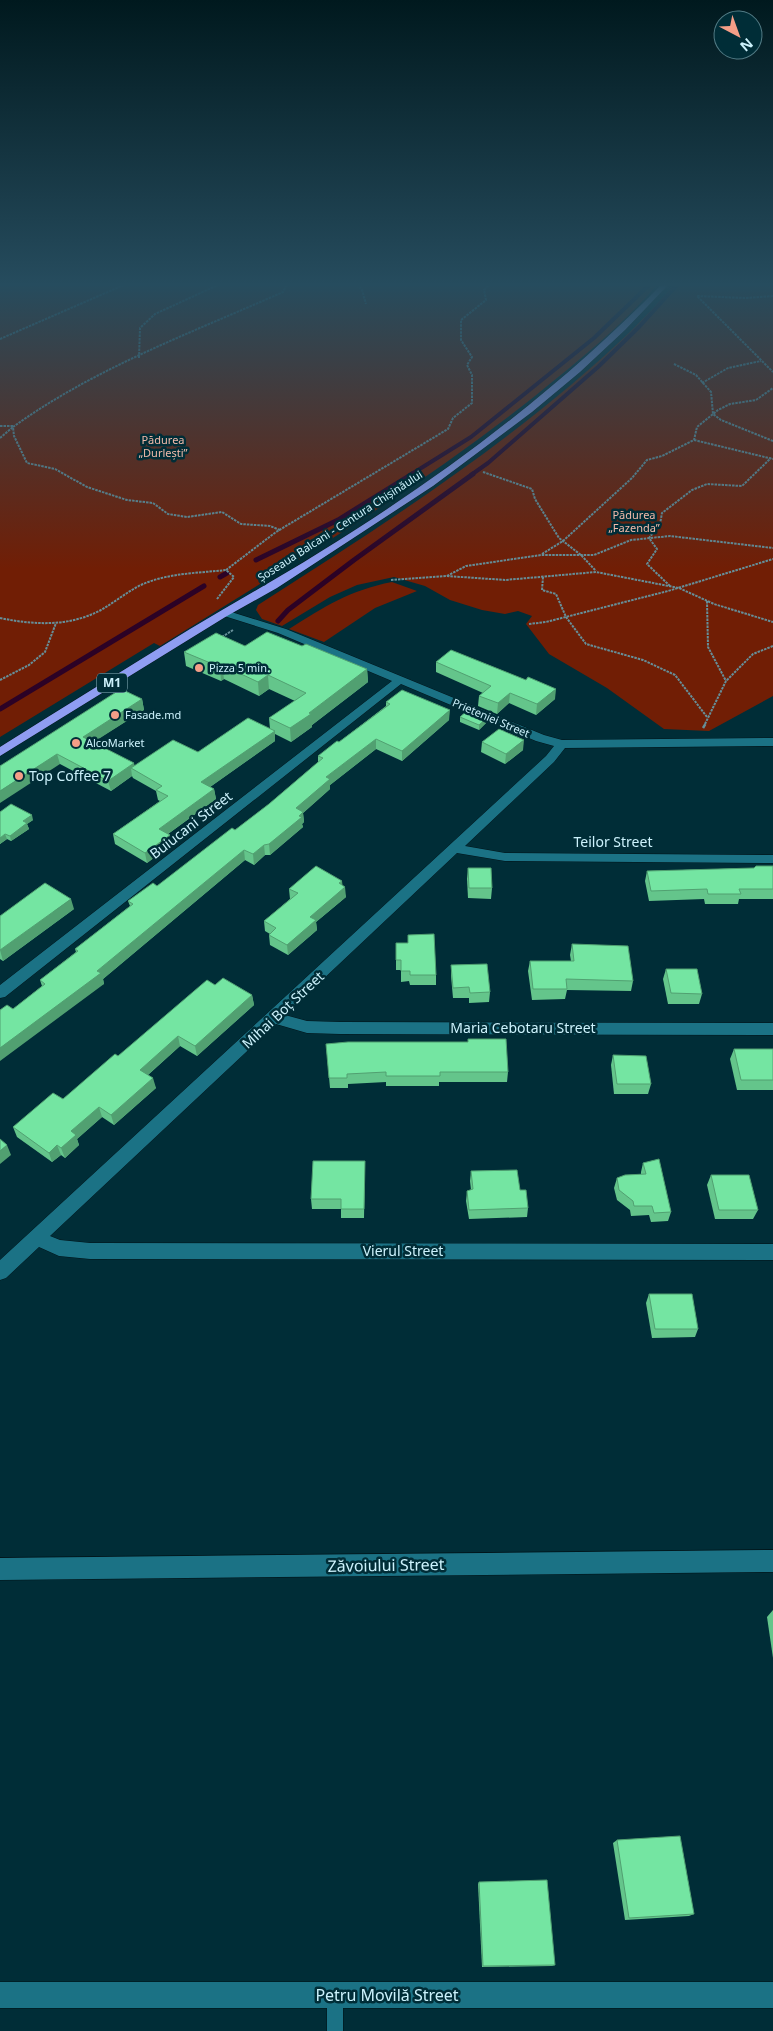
<svg xmlns="http://www.w3.org/2000/svg" width="773" height="2031" viewBox="0 0 773 2031" font-family="'Noto Sans',sans-serif">
	<rect width="100%" height="100%" fill="#002d37"/>
	<g fill="#711e05">
		<path d="M0,284H658C622,326 578,361 535,396C417,490 288,566 160,646L154,643L0,737Z"/>
		<path d="M675,284H773V696L709,731L664,729L607,688L549,654L526,624L532,616L518,611L505,614L482,610L450,600L425,586L394,577L357,585L330,597L282,626L262,619L256,610L258,605C388,522 519,438 631,331C646,316 661,300 675,284Z"/>
		<path d="M392,582L417,591L375,608L324,642L289,629C324,607 350,590 392,582Z"/>
	</g>
	<g fill="none" stroke-linecap="round" stroke-linejoin="round">
		<g stroke="#2c0226" stroke-width="4">
			<path d="M410,475L471,437L594,338L650,284"/>
			<path d="M471,475L488,463L598,367L639,327L678,284"/>
		</g>
		<g stroke="#2c0226" stroke-width="5">
			<path d="M256,560L338,520L412,474"/>
			<path d="M220,577L227,573"/>
			<path d="M278,621L288,610L354,560L473,474"/>
			<path d="M0,709L204,586"/>
		</g>
		<defs>
			<path id="lane" d="M335,1995V2031"/>
			<g id="street">
				<path d="M225,610L286,629L544,735L562,740L773,738V746L565,748L554,762L465,846L505,853L773,855V863L505,861L457,853L285,1015L307,1021L340,1022L773,1023V1035L340,1034L307,1033L276,1024L50,1236L60,1240L90,1243L773,1244V1260L90,1259L59,1256L39,1247L6,1278L0,1280V1260L546,756L554,746L536,741L401,684L5,997L0,998V985L392,681L278,633L221,615L220,613Z"/>
				<path d="M773,1550V1572L0,1580V1558Z"/>
				<rect x="0" y="1982" width="773" height="26"/>
			</g>
			<path id="highway" d="M662,284H669L625,330L580,372L532,412L433,486L277,588L227,616L0,756V747C63,707 127,668 190,629C233,603 277,579 320,552C445,475 559,389 662,284Z"/>
		</defs>
		<use href="#lane" stroke="#001419" stroke-width="17"/>
		<use href="#street" stroke="#001419" stroke-width="1"/>
		<use href="#highway" stroke="#001419" stroke-width="1"/>
		<g stroke="#668f99" stroke-width="2" stroke-dasharray="2.5 1" stroke-linecap="butt">
			<path d="M357,284L362,290L366,304"/>
			<path d="M448,284H457"/>
			<path d="M773,296L746,298L697,296L773,372"/>
			<path d="M0,339L126,284"/>
			<path d="M139,358L140,328L155,314L220,284"/>
			<path d="M674,364L696,375L711,392L713,414L721,420L773,441"/>
			<path d="M702,383L728,368L761,361"/>
			<path d="M0,426H13"/>
			<path d="M0,438L13,427"/>
			<path d="M694,440L773,459"/>
			<path d="M483,472L532,489L535,499L559,538L581,555L596,571"/>
			<path d="M280,530L270,526L241,524L222,512L187,517L168,514L153,503L127,500L87,487L55,469L27,463L14,436L13,427C95,368 191,333 283,292L287,284"/>
			<path d="M542,554L563,541L632,478L647,460L662,456L694,440L697,427L718,410L730,404L756,400L773,388"/>
			<path d="M447,576L466,566L541,555H594L631,540L670,536L773,548"/>
			<path d="M543,577L542,590L556,594L566,617L586,644L643,660L675,675L707,717"/>
			<path d="M391,580L447,576L505,580L596,572L679,588L714,604L773,622"/>
			<path d="M670,586L647,564L657,549L649,538L660,524L662,513L692,490L707,484L742,486L771,458"/>
			<path d="M217,599L234,577L226,570L276,532L448,429L453,418L472,403V375L467,365L472,357L461,340V320L486,300L484,290L490,284"/>
			<path d="M707,601L708,647L726,681"/>
			<path d="M0,618C34,625 69,627 101,610C115,602 128,591 143,584C169,573 199,573 226,570"/>
			<path d="M529,624L546,622L668,591L773,559"/>
			<path d="M222,637L233,630"/>
			<path d="M0,680L29,665L45,652L56,623"/>
			<path d="M705,724L726,681L753,654L773,646"/>
		</g>
		<path stroke="#668f99" stroke-width="2.5" stroke-dasharray="4.5 2.5" stroke-linecap="butt" d="M703,728L706,723"/>
		<use href="#lane" stroke="#1b7285" stroke-width="16"/>
		<use href="#street" fill="#1b7285" fill-rule="evenodd"/>
		<use href="#highway" fill="#8f9df2" fill-rule="evenodd"/>
	</g>
	<g fill="#64c58b">
		<path d="M245,646H302L367,669L368,682L312,725V727L291,742L275,734V741L210,787L214,789L216,799L168,834L171,845L147,863L115,844L113,834L160,801L158,800L156,791L133,778L132,776L111,791L60,764L0,766L142,699L144,710L93,742L135,766L198,752L270,729L269,718L295,701L269,689L259,696L224,679L221,681L186,666L184,652Z"/>
		<path d="M436,662L555,699L536,715L509,703L497,714L478,706L479,696L483,693L436,672Z"/>
		<path d="M386,702L449,720L402,761L376,749L330,785V789L303,813L304,822L302,824L303,827L270,855H265L254,865L245,860L103,979L104,984L13,1009L42,986L40,980L76,952L75,949L130,906L128,901L157,886L235,830L269,804L318,762V756L339,742L386,706Z"/>
		<path d="M460,717H488L487,722L479,730L460,722Z"/>
		<path d="M482,742L523,750L505,764L481,752Z"/>
		<path d="M0,812L33,820L27,824L29,829L11,841L7,839L0,844Z"/>
		<path d="M773,866V899H739L738,904H705L704,899L649,901L645,881L647,871L754,868Z"/>
		<path d="M468,868L492,888L491,899L468,898L467,879Z"/>
		<path d="M342,881V885L346,897L316,922L317,930L288,955L270,945L269,935L270,934L265,931L264,921L290,899L289,889Z"/>
		<path d="M74,909L3,961L0,959V916Z"/>
		<path d="M408,935L436,975V985H410L409,981L401,982V970H396V943H408Z"/>
		<path d="M572,944L633,981L631,991L567,990L565,999L532,1000L528,971L530,961H571L570,955Z"/>
		<path d="M451,965L490,992L489,1002L469,1003V998H453L451,976Z"/>
		<path d="M666,969L702,994L699,1004H668L663,979Z"/>
		<path d="M215,985L252,995L254,1005L197,1056L180,1046L148,1075L156,1088L114,1125L102,1117L77,1139L79,1145L65,1158L61,1155L52,1162L17,1137L13,1127L63,1099L118,1056Z"/>
		<path d="M468,1039L508,1072L507,1082H439V1086H386V1082L348,1084V1088H330L326,1044L468,1042Z"/>
		<path d="M734,1049H773V1090H737L730,1059Z"/>
		<path d="M613,1055L651,1084L648,1094H614L611,1065Z"/>
		<path d="M365,1161L364,1218H341V1209H312L311,1199Z"/>
		<path d="M643,1163L671,1212L668,1221L651,1222L649,1215L631,1216L630,1210L617,1200L614,1188L617,1178L641,1174V1172Z"/>
		<path d="M471,1171L520,1190L528,1208L527,1217L469,1219L466,1201L467,1191L471,1190L470,1181Z"/>
		<path d="M711,1175L758,1210L753,1219H715L707,1185Z"/>
		<path d="M649,1294L698,1329L695,1337L652,1338L646,1303Z"/>
		<path d="M773,1610V1658L767,1617Z"/>
		<path d="M617,1840L694,1914L689,1916L625,1920L613,1843Z"/>
		<path d="M479,1882L555,1965L552,1966L482,1967L478,1884Z"/>
	</g>
	<g fill="#51a071">
		<path d="M222,665L224,679L221,681L220,667Z"/>
		<path d="M367,669L368,682L312,725V727L291,742L290,728L309,713Z"/>
		<path d="M268,675L269,689L259,696L258,682Z"/>
		<path d="M556,689L555,699L536,715L537,704Z"/>
		<path d="M510,693L509,703L497,714L498,703Z"/>
		<path d="M142,699L144,710L86,747L83,737Z"/>
		<path d="M450,710L449,720L402,761V751Z"/>
		<path d="M488,717L487,722L479,730V725Z"/>
		<path d="M275,731V741L203,792L201,782Z"/>
		<path d="M376,739V749L330,785V789L303,813L304,822L302,824L303,827L270,855L269,844L296,808L326,777Z"/>
		<path d="M524,740L523,750L505,764L506,754Z"/>
		<path d="M57,754L60,764L0,803V791Z"/>
		<path d="M134,763L136,771L131,768L132,776L111,791L108,781Z"/>
		<path d="M214,789L216,799L161,839L159,829Z"/>
		<path d="M32,815L33,820L27,824L29,829L11,841L10,836L23,821Z"/>
		<path d="M5,834L7,839L0,844V838Z"/>
		<path d="M170,835L171,845L147,863L145,853Z"/>
		<path d="M264,845L265,855L254,865L253,854Z"/>
		<path d="M244,850L245,860L103,979L104,984L0,1061V1048L97,971Z"/>
		<path d="M342,881L343,889L345,887L346,897L316,922L317,930L288,955L287,945L310,917Z"/>
		<path d="M71,899L74,909L3,961L0,950Z"/>
		<path d="M252,995L254,1005L197,1056L195,1046Z"/>
		<path d="M178,1036L180,1046L142,1080L140,1070Z"/>
		<path d="M153,1078L156,1088L114,1125L111,1115Z"/>
		<path d="M99,1107L102,1117L77,1139L79,1145L65,1158L61,1148L71,1131Z"/>
		<path d="M7,1145L11,1155L0,1164V1151Z"/>
		<path d="M57,1145L61,1155L52,1162L49,1153Z"/>
	</g>
	<g fill="#74e5a2" stroke="#51a071">
		<path d="M267,632L302,646L306,644L367,669L309,713L311,714L290,728L269,718L306,693L268,675L258,682L222,665L220,667L184,652L216,633L245,646Z"/>
		<path d="M451,650L526,680L528,677L556,689L537,704L510,693L498,703L479,696L491,686L436,662Z"/>
		<path d="M121,689L142,699L83,737L134,763L108,781L57,754L0,791V766Z"/>
		<path d="M402,690L450,710L402,751L376,739L326,777L330,779L296,808L303,812L299,816L302,817L269,844L264,845L253,854L244,850L97,971L101,973L0,1048V1010L7,1005L13,1009L45,984L40,980L78,951L75,949L133,904L128,901L153,883L157,886L232,828L235,830L269,804L323,758L318,756L337,741L339,742L390,704L386,702Z"/>
		<path d="M469,709L488,717L479,725L460,717Z"/>
		<path d="M248,718L275,731L201,782L214,789L159,829L170,835L145,853L113,834L168,796L156,790L162,786L131,768L173,740L198,752Z"/>
		<path d="M499,729L524,740L506,754L482,742Z"/>
		<path d="M11,804L32,815L23,821L27,823L10,836L5,834L0,838V812Z"/>
		<path d="M316,866L342,881L339,883L345,887L310,917L316,920L287,945L269,935L276,928L264,921L298,893L289,889Z"/>
		<path d="M756,866H773V889H739L741,894H708L707,889L651,891L647,871L754,868Z"/>
		<path d="M468,868H491L492,888H469Z"/>
		<path d="M45,883L71,899L0,950V916Z"/>
		<path d="M434,934L436,975H410V971H401V960H396V943H408V935Z"/>
		<path d="M572,944L628,946L633,981L566,979L567,989H533L530,961H574Z"/>
		<path d="M487,964L490,992L470,993L469,987L453,988L451,965Z"/>
		<path d="M666,969H697L702,994L671,993Z"/>
		<path d="M223,978L252,995L195,1046L178,1036L140,1070L153,1078L111,1115L99,1107L71,1131L76,1135L61,1148L57,1145L49,1153L13,1127L53,1093L63,1099L115,1054L118,1056L207,980L215,985Z"/>
		<path d="M468,1039H506L508,1072H440V1076H386V1072L347,1074V1078H329L326,1044L348,1042H468Z"/>
		<path d="M734,1049H773V1080H741Z"/>
		<path d="M613,1055L646,1056L651,1084H617Z"/>
		<path d="M0,1139L7,1145L0,1151Z"/>
		<path d="M659,1159L671,1212L654,1213L652,1206H634L633,1201L619,1190L617,1178L625,1175L646,1174L643,1163Z"/>
		<path d="M313,1161H365L364,1209H341V1199H311Z"/>
		<path d="M517,1170L520,1190H526L528,1208L469,1210L467,1191L473,1189L471,1171Z"/>
		<path d="M711,1175H749L758,1210H719Z"/>
		<path d="M649,1294H692L698,1329H655Z"/>
		<path d="M680,1836L694,1914L629,1918L617,1840Z"/>
		<path d="M547,1880L555,1965L483,1966L479,1882Z"/>
	</g>
	<linearGradient id="sky" x2="0" y2="1"><stop stop-color="#00191e"/><stop offset="0.5" stop-color="#264c5e"/><stop offset="1" stop-color="#264c5e" stop-opacity="0"/></linearGradient>
	<rect width="773" height="569" fill="url(#sky)"/>
	<g fill="#f49e87" stroke="#002d37" stroke-width="2">
		<circle cx="199" cy="668" r="5"/>
		<circle cx="115" cy="715" r="5"/>
		<circle cx="76" cy="743" r="5"/>
		<circle cx="19" cy="776" r="5"/>
	</g>
	<g text-anchor="middle" stroke-width="5" stroke-linejoin="round" paint-order="stroke">
		<g font-size="11" fill="#f1baaa" stroke="#002d37">
			<text x="163" y="444">Pădurea<tspan x="163" dy="13">„Durlești”</tspan></text>
			<text x="634" y="519">Pădurea<tspan x="634" dy="13">„Fazenda”</tspan></text>
		</g>
		<g font-size="11" fill="#ccf2fc" stroke="#002d37">
			<text transform="translate(340 526) rotate(-33)" y="4">Șoseaua Balcani - Centura Chișinăului</text>
			<text transform="translate(491 718) rotate(23)" y="4">Prieteniei Street</text>
		</g>
		<g font-size="11" fill="#ccf2fc" stroke="#002d37" text-anchor="start">
			<text x="209" y="672">Pizza 5 min.</text>
			<text x="125" y="719">Fasade.md</text>
			<text x="86" y="747">AlcoMarket</text>
		</g>
		<rect fill="#002d37" stroke="#8fb7c1" stroke-width="1" x="97" y="673.5" width="30" height="19" rx="4"/>
		<g font-size="12" font-weight="bold" fill="#ccf2fc">
			<text x="112" y="687">M1</text>
		</g>
		<g font-size="14" fill="#ccf2fc" stroke="#002d37" text-anchor="start">
			<text x="29" y="781">Top Coffee 7</text>
		</g>
		<g font-size="14" fill="#ccf2fc" stroke="#002d37">
			<text transform="translate(191 825) rotate(-38)" y="5">Buiucani Street</text>
			<text x="613" y="847">Teilor Street</text>
			<text transform="translate(283 1010) rotate(-43)" y="5">Mihai Boț Street</text>
			<text x="523" y="1033">Maria Cebotaru Street</text>
			<text x="403" y="1256">Vierul Street</text>
		</g>
		<g font-size="16" fill="#ccf2fc" stroke="#002d37">
			<text transform="translate(386 1565) rotate(-1)" y="6">Zăvoiului Street</text>
			<text x="387" y="2001">Petru Movilă Street</text>
		</g>
	</g>
	<g transform="translate(738 35) rotate(139)"><circle r="24" fill="#002d37" stroke="#527c86"/>
	<path d="M0-4L9 19L0 12L-9 19Z" fill="#f49e87"/>
	<text y="-8" font-size="14" font-weight="bold" text-anchor="middle" fill="#ccf2fc">N</text>
	</g>
</svg>
